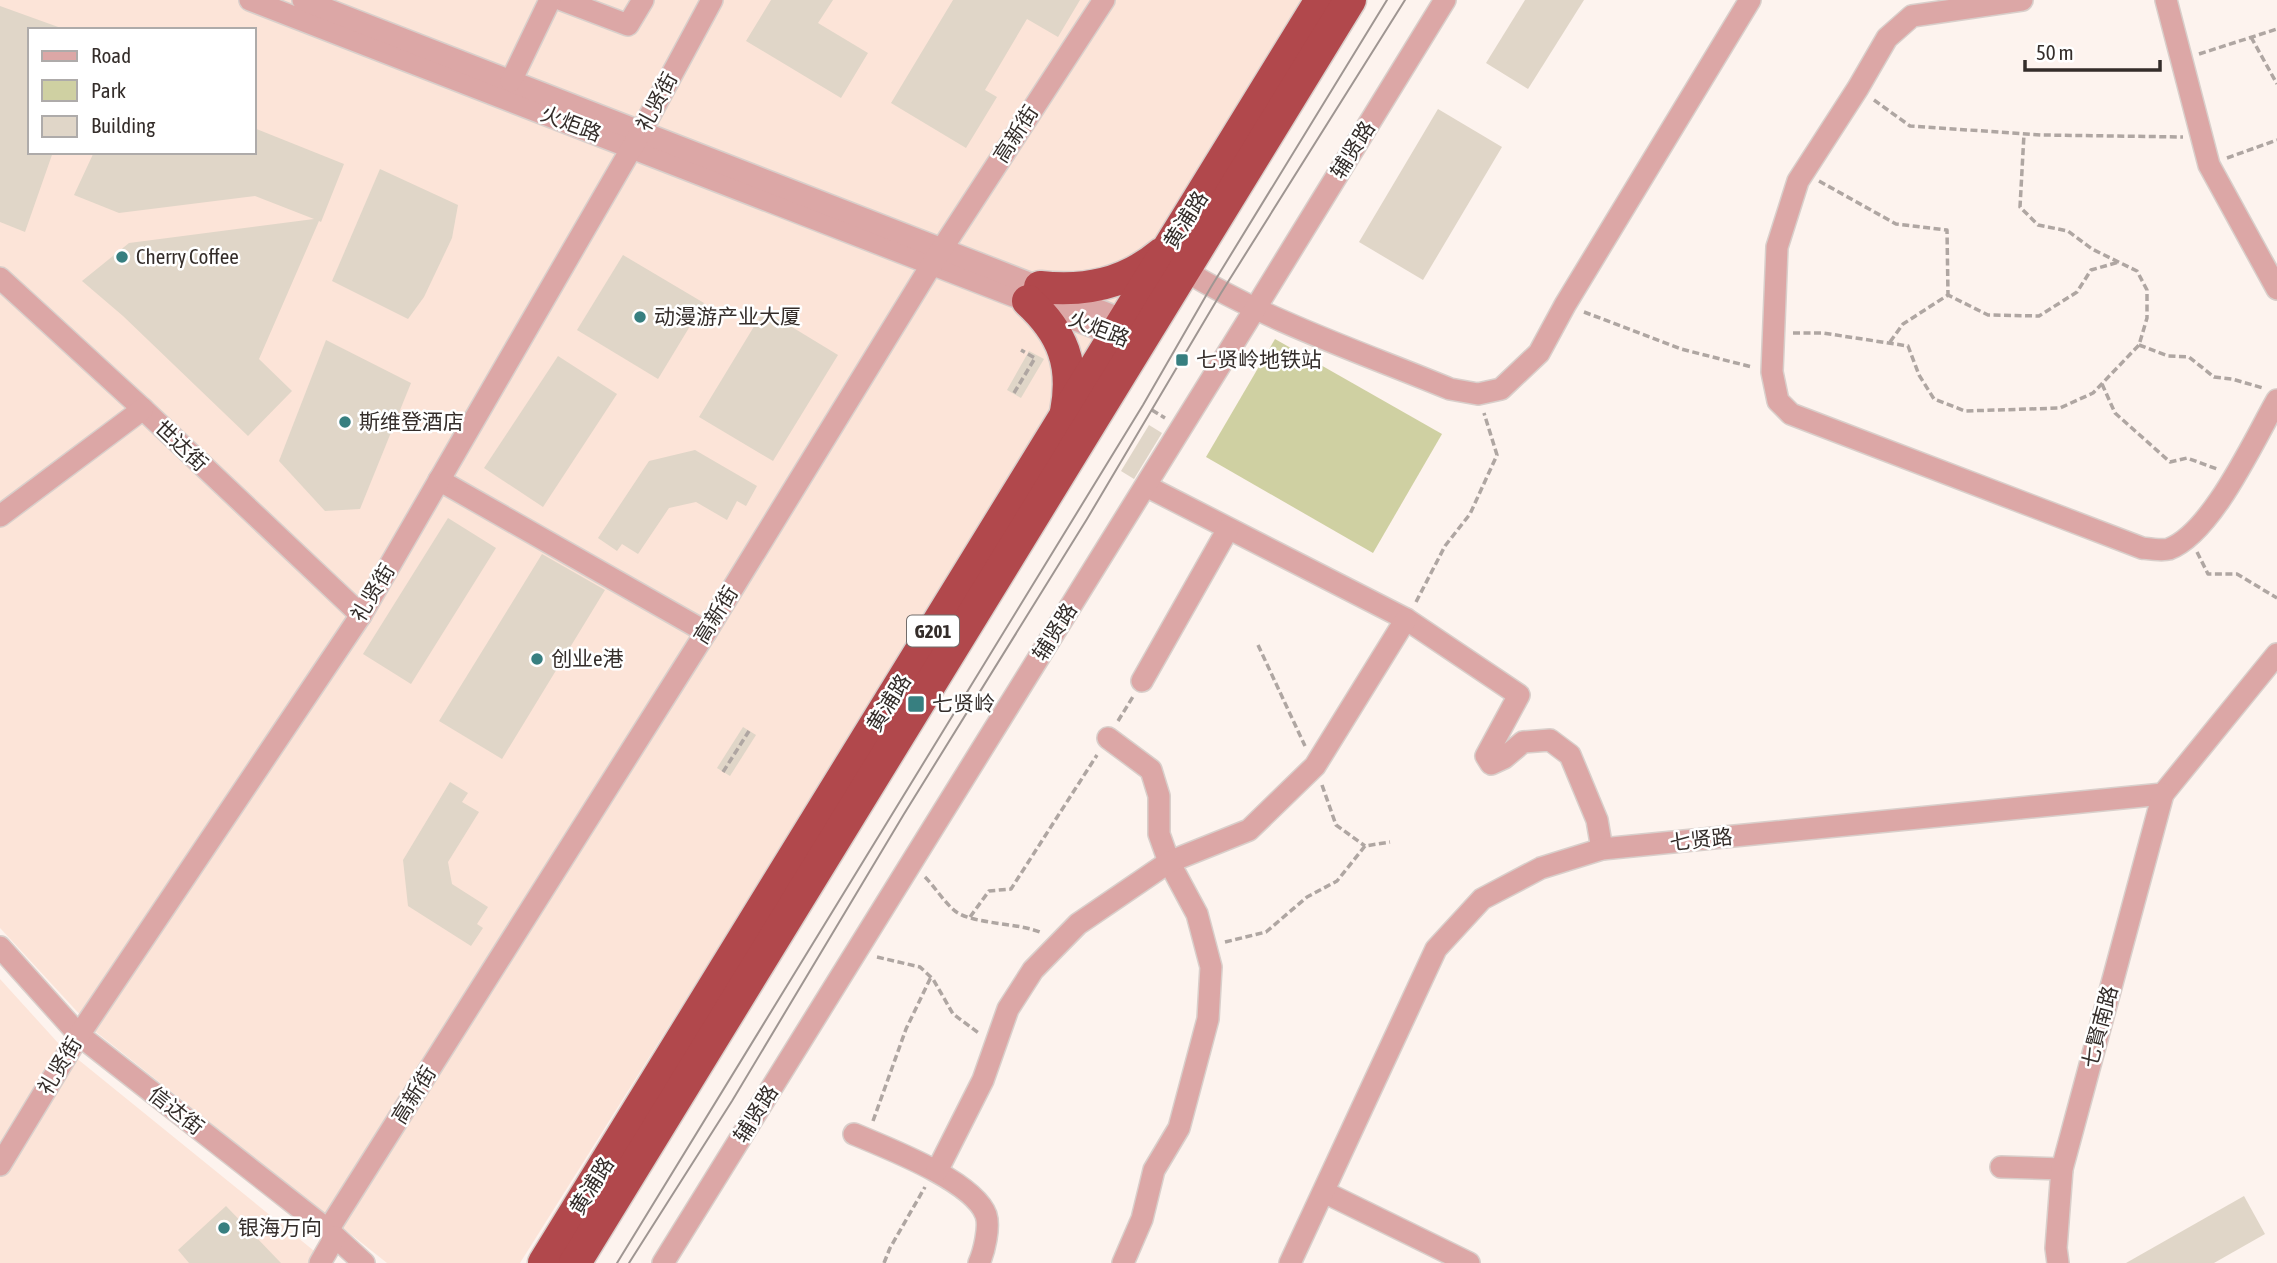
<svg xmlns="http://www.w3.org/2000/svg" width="2277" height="1263" viewBox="0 0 2277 1263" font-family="'Asap Condensed','Noto Sans SC',sans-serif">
	<rect width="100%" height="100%" fill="#fdf3ee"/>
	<g fill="#fce4d8" fill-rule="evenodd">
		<path d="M0,0H1306L1082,368L520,1263H387L96,1032L0,928ZM30,30H254V152H30Z"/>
		<path d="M0,979L59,1044L329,1263H0Z"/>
	</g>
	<path fill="#cfd0a2" d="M1275,339L1442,434L1373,553L1206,457Z"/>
	<g fill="#e0d6c8">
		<path d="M771,0H833L818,23L868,53L841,98L746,41Z"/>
		<path d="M953,0H1080L1058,37L1027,19L985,90L997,97L966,148L891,103Z"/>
		<path d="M1525,0H1584L1528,89L1486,63Z"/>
		<path d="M0,6L61,28L30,30V152H53L25,232L0,222Z"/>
		<path d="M1438,109L1502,147L1423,280L1359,242Z"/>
		<path d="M254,128L344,164L321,222L319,221L259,359L292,391L248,436L123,316L82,281L129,243L314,219L255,196L119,213L74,195L94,152H254Z"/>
		<path d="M380,169L458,205L452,238L424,297L408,319L332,281Z"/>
		<path d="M623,255L704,303L658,379L577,330Z"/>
		<path d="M764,310L838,355L773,461L699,417Z"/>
		<path d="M326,340L411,383L360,509L325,511L279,461Z"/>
		<path d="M1029,351L1044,359L1021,398L1007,390Z"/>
		<path d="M558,356L617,394L543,507L484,468Z"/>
		<path d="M1149,425L1162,433L1134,479L1121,471Z"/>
		<path d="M695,450L757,486L746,506L737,501L727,520L696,502L669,508L638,554L622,544L617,551L598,538L649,461Z"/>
		<path d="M448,518L496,548L411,684L363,654Z"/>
		<path d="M542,554L605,590L502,759L439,721Z"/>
		<path d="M743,727L756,735L730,776L717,768Z"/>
		<path d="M450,782L468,793L462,802L479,812L448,862L452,884L488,907L477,924L483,928L471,946L408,906L403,860Z"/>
		<path d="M2244,1196L2265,1234L2214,1263H2126Z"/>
		<path d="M226,1206L281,1263H189L178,1250Z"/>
	</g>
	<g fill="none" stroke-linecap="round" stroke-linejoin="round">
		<defs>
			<g id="minor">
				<path d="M250,0L1127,340"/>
				<path d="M303,0L1124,320L1131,330"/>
				<path d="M562,0L628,25L643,0"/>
				<path d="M2022,0L1912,16L1887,38L1858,88L1798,181L1777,247L1772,372L1778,401L1791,414L2142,548C2150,549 2162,551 2169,549C2212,533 2254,440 2277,400"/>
				<path d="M2166,0L2209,165L2277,289"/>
				<path d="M511,81L550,0"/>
				<path d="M1184,270C1267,321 1360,352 1450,389L1478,394L1501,389L1539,353L1565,305L1750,0"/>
				<path d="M0,278L143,409L361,615"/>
				<path d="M439,480L706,632"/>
				<path d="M1146,486L1406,619L1519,695L1486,756L1491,764L1504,758L1523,742L1550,740L1570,755L1597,820L1602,849"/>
				<path d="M0,516L143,409"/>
				<path d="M1142,681L1228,529"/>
				<path d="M1108,738L1151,770L1159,796V834L1169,862L1197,914L1211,967L1208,1019L1179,1128L1154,1170L1142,1219L1123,1263"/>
				<path d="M0,947L79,1035L328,1230L364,1263"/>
				<path d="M854,1134C887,1148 974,1181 986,1215C990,1227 984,1252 979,1263"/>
				<path d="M0,1165L79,1035L361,615L637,139L712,0"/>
				<path d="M2001,1167L2062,1169"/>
				<path d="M937,1171L983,1080L1008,1009L1033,970L1078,924L1169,862L1249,830L1315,766L1406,619"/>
				<path d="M1324,1192L1469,1263"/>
				<path d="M328,1230L706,632L932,264L1104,0"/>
				<path d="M320,1263L335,1237"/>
				<path d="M663,1263L1255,309L1445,0"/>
				<path d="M1290,1263L1436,949L1482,899L1541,868L1602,849L2163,794L2277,654"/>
				<path d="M2058,1263L2056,1248L2062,1169L2163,794"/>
			</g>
			<g id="highway">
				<path d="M1040,287C1085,292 1125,284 1161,254"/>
				<path d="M1028,301C1063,333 1075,365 1066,412"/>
				<path d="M544,1263L1321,0"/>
				<path d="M575,1263L1350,0"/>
			</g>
		</defs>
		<use href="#minor" stroke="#d9cfcb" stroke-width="24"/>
		<use href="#highway" stroke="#d9cfcb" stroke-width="35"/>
		<g stroke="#afa6a2" stroke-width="3.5" stroke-dasharray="7 3.5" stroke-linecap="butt">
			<path d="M2251,37L2277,84"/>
			<path d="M2199,54L2277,29"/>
			<path d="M1874,100L1910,126L2042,135L2183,137"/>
			<path d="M2227,158L2277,140"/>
			<path d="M1819,181L1896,224L1947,230L1948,295"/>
			<path d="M1584,312L1681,349L1752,367"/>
			<path d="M1793,333H1823L1908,346L1919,375L1934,399L1965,411L2060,408L2093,393L2139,345L2147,318V290L2137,271L2092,249L2068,231L2038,225L2020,207L2024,134"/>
			<path d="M1890,342L1903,324L1948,295L1988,315L2039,316L2077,292L2091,270L2119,262"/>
			<path d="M2139,345L2168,356L2189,357L2214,377L2232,379L2263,388"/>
			<path d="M2102,384L2115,413L2170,462L2187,458L2217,469"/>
			<path d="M1014,393L1035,358L1021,350"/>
			<path d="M1152,410L1165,418"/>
			<path d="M2197,552L2208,574H2237L2277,598"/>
			<path d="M1416,602L1445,546L1470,514L1497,455L1484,413"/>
			<path d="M1258,645L1305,746"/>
			<path d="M1118,721L1134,695"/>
			<path d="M723,772L749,731"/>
			<path d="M1322,785L1336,825L1365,846"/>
			<path d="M925,877C935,887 944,902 955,911C974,925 1018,922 1042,933"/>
			<path d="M970,917L989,891L1011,889L1097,755"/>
			<path d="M1225,942L1266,932L1307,897L1337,881L1365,846L1390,842"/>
			<path d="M877,957L920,967L933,979L953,1014L980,1034"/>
			<path d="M873,1121L906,1029L931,977"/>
			<path d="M884,1263L890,1248L925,1187"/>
		</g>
		<use href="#minor" stroke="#dca7a6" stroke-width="21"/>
		<use href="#highway" stroke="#b1484c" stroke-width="32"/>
		<g stroke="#9f9692" stroke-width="2">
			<path d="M617,1263L1143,405L1211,287L1387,0"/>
			<path d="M629,1263L732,1101L904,814L1087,519L1221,293L1405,0"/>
		</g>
	</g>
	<g fill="#377f80" stroke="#fff" stroke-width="2.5">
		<circle cx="122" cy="257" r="7"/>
		<circle cx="640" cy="317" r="7"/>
		<rect x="1175" y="353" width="14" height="14" rx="3.5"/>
		<circle cx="345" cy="422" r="7"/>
		<circle cx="537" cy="659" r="7"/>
		<rect x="907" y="695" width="18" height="18" rx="3.5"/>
		<circle cx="224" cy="1228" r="7"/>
	</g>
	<g text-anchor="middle" stroke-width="5" stroke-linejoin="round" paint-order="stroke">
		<rect fill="#fff" stroke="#716c6a" stroke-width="2" x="907" y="615.5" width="52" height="31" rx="5"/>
		<g font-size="19" font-weight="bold" fill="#342d2a">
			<text x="933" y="638">G201</text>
		</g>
		<g font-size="21" fill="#342d2a" stroke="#fff">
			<text transform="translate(657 102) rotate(-62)" y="7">礼贤街</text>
			<text transform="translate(571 124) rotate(21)" y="7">火炬路</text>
			<text transform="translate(1016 134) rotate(-57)" y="7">高新街</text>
			<text transform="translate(1353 150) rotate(-58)" y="7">辅贤路</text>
			<text transform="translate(1186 220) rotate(-58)" y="7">黄浦路</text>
			<text transform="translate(1099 329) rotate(21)" y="7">火炬路</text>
			<text transform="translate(181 446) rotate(43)" y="7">世达街</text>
			<text transform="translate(373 593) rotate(-59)" y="7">礼贤街</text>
			<text transform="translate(716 615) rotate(-58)" y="7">高新街</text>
			<text transform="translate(1055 632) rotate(-58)" y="7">辅贤路</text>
			<text transform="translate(889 703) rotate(-58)" y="7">黄浦路</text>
			<text transform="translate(1701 840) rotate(-6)" y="7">七贤路</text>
			<text transform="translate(2100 1027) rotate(-75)" y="7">七賢南路</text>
			<text transform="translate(60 1066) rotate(-59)" y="7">礼贤街</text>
			<text transform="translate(414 1095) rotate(-58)" y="7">高新街</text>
			<text transform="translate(176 1111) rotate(38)" y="7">信达街</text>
			<text transform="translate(756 1114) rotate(-58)" y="7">辅贤路</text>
			<text transform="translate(592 1186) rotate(-58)" y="7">黄浦路</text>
		</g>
		<g font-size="21" fill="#342d2a" stroke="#fff" text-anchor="start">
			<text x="136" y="264">Cherry Coffee</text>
			<text x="654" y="324">动漫游产业大厦</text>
			<text x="1196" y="367">七贤岭地铁站</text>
			<text x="359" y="429">斯维登酒店</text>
			<text x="551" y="666">创业e港</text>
			<text x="932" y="711">七贤岭</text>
			<text x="238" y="1235">银海万向</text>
		</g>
	</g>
	<rect x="28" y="28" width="228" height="126" fill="#ffffff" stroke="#aeabaa" stroke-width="2"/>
	<rect x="42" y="51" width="35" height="10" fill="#dca7a6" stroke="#aeabaa" stroke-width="2"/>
	<text x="91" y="63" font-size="21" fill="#342d2a">Road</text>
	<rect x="42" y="80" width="35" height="21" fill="#cfd0a2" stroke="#aeabaa" stroke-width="2"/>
	<text x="91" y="98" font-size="21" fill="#342d2a">Park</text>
	<rect x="42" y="116" width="35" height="21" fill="#e0d6c8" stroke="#aeabaa" stroke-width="2"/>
	<text x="91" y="133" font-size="21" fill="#342d2a">Building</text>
	<path d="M2025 60v10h135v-10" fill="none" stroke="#342d2a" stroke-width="3.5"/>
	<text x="2036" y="60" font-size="21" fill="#342d2a" stroke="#ffffff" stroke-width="5" paint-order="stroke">50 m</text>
</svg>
